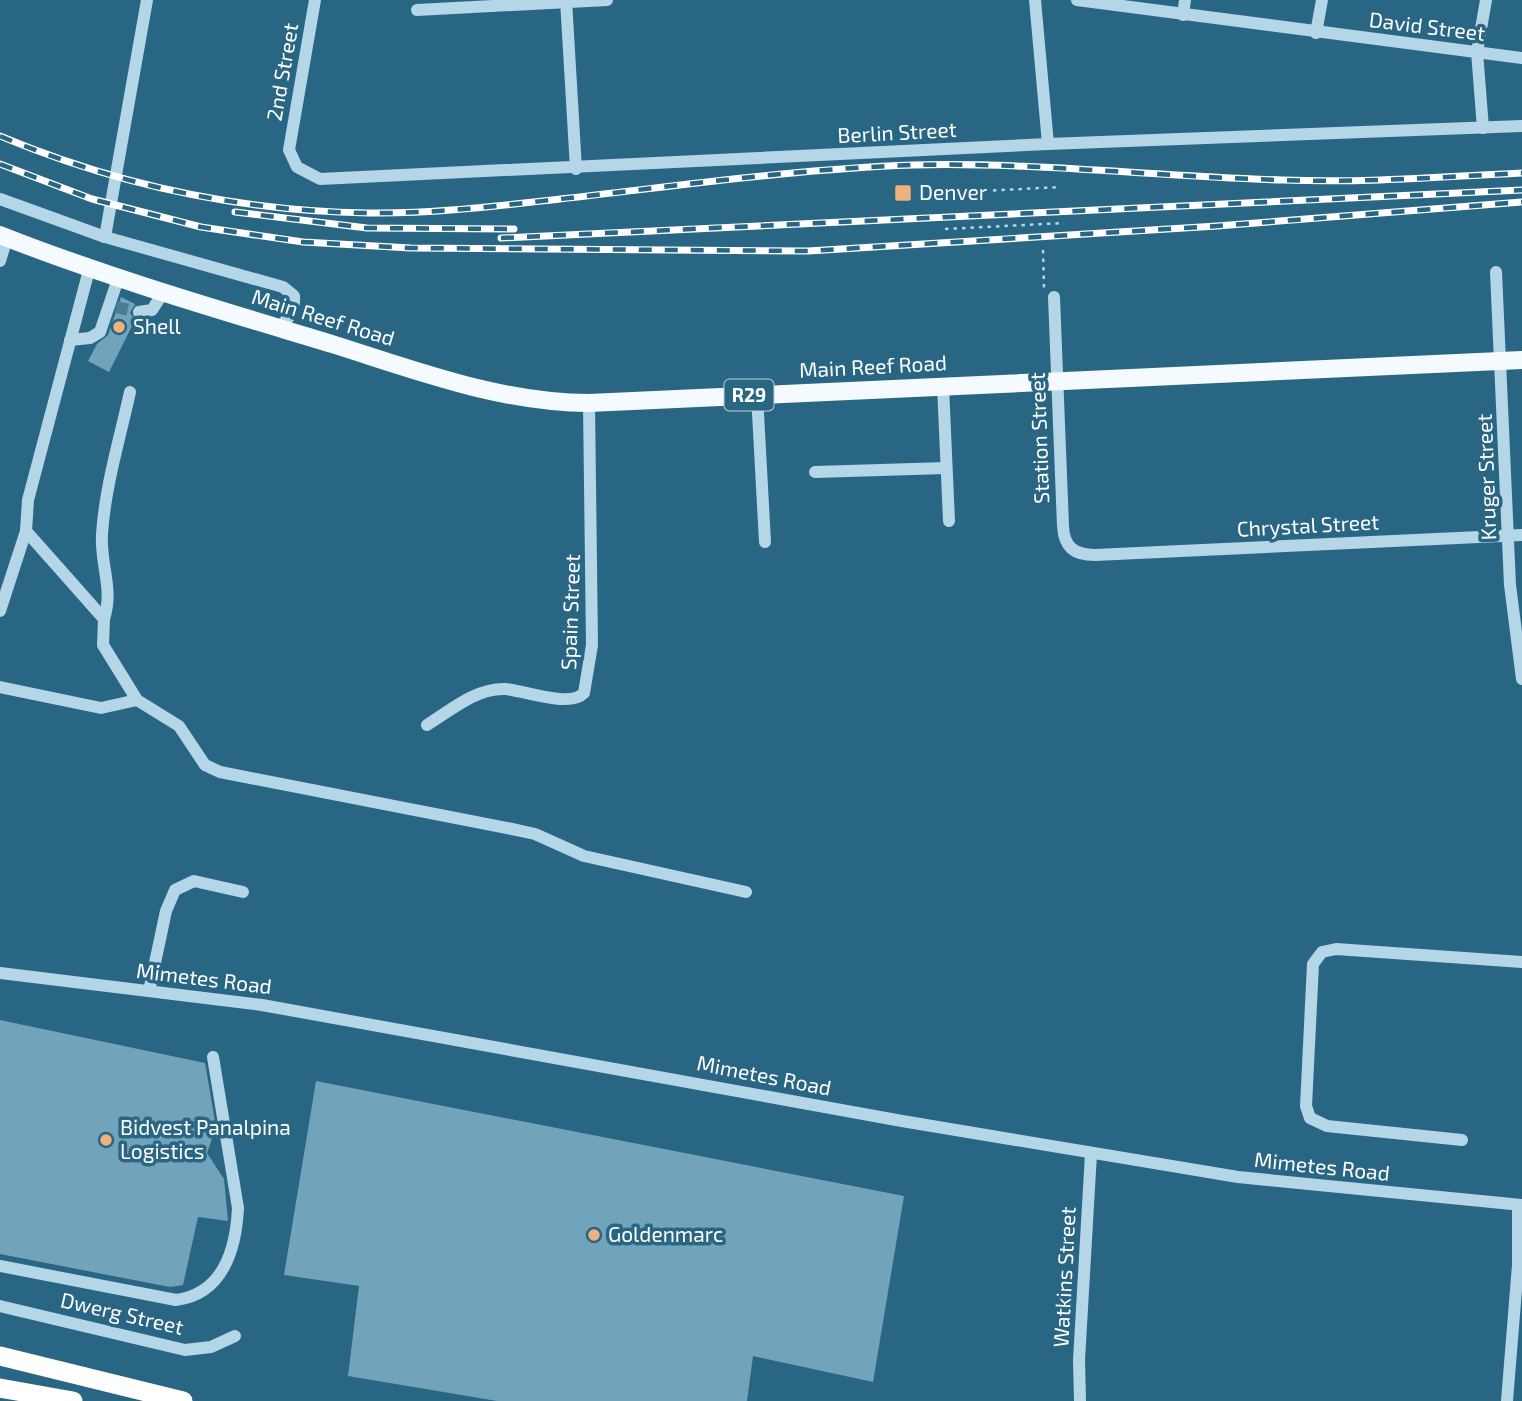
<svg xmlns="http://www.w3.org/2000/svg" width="1522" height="1401" viewBox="0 0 1522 1401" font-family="'Exo 2',sans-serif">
	<rect width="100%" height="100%" fill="#296684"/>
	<g fill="#71a3bb">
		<path d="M121,297L135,304L130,313L135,320L109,372L88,361L97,344L108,335Z"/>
		<path d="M0,1020L205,1063L216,1127L207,1153L224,1179L228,1221L198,1217L183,1285L170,1287L0,1254Z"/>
		<path d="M316,1081L904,1196L873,1382L753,1356L747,1401H497L348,1376L359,1286L284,1275Z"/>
	</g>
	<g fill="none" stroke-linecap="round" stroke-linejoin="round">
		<path stroke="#497d96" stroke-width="12" stroke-dasharray="12 6" stroke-linecap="butt" d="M116,307L139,312"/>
		<g stroke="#b4d6e7" stroke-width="2.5" stroke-dasharray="3.5 5" stroke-linecap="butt">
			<path d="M942,193L1061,187"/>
			<path d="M945,229L1064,223"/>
			<path d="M1043,250L1044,289"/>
		</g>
		<g stroke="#b4d6e7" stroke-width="12">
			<path d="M315,0L289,150L297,167L320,179L1048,144L1522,126"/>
			<path d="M566,0L576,169"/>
			<path d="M1035,0L1048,144"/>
			<path d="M1077,0L1522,58"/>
			<path d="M417,10L607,0"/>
			<path d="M1183,15L1185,0"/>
			<path d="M1316,33L1322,0"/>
			<path d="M1483,128L1477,52L1486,0"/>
			<path d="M0,199L105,237L283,287L294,296C295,311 289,319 278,328"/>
			<path d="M105,237L147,0"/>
			<path d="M0,261L7,238"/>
			<path d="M89,270L28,500L26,531L104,619L103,645L137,700L179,726L205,765L220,772L512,829L535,834L584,856L746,892"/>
			<path d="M1496,272L1510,585L1522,679"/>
			<path d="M1054,297L1063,526C1064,547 1074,555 1095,555L1522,535"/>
			<path d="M139,312L152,310L163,293"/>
			<path d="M70,340L90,338L100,332L118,279"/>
			<path d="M943,386L949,521"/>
			<path d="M757,395L765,542"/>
			<path d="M815,472L946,468"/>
			<path d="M0,611L26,531"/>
			<path d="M104,619C114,588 100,566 102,534C105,487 120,438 130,392"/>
			<path d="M0,687L101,708L137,700"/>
			<path d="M427,725C451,710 476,688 505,689C526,691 570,708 584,693L592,645L589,403"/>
			<path d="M0,973L262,1005L902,1121L1238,1177L1522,1205"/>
			<path d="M149,991L166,911L175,890L194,881L243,892"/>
			<path d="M1462,1140L1327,1126L1310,1118L1306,1106L1313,964L1322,952L1336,949L1522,962"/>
			<path d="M0,1266L176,1300C223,1294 236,1249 238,1208L213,1057"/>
			<path d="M0,1306L185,1350L211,1347L235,1336"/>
			<path d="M1080,1401L1079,1360L1091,1154"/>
			<path d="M1507,1401L1518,1265V1205"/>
		</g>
		<path stroke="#f5fafe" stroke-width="18" d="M0,235C109,278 220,310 332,344C415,370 501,403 589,403L1522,360"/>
		<g stroke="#fff" stroke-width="19">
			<path d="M0,1356L183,1401"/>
			<path d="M0,1388L73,1401"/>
		</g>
		<defs>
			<g id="rail">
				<path d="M0,136C117,185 240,211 368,213C432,214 496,206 560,199C677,186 795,169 913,165C1036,162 1160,177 1283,180C1363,183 1442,177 1522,173"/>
				<path d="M0,164L92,199L201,227L303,242L411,248L808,251L1217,226L1522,202"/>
				<path d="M235,212L367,228L514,229"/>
				<path d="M501,238L1522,190"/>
			</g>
		</defs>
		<use href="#rail" stroke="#fff" stroke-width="7"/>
		<use href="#rail" stroke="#296684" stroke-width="4.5" stroke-dasharray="13" stroke-linecap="butt"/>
	</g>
	<g fill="#eeb37b" stroke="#296684" stroke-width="2.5">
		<rect x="894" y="184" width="18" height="18" rx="3.5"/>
		<circle cx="119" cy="327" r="7"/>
		<circle cx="106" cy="1140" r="7"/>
		<circle cx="594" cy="1235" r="7"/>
	</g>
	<g text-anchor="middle" stroke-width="7" stroke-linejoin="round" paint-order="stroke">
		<rect fill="#296684" stroke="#bfd1da" stroke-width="2" x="724.5" y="379.5" width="49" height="31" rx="5"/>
		<g font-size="19" font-weight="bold" fill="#fff">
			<text x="749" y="402">R29</text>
		</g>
		<g font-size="21" fill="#fff" stroke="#296684">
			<text transform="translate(1427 27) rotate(7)" y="7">David Street</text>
			<text transform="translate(283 72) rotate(-80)" y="7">2nd Street</text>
			<text transform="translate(897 133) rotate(-3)" y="7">Berlin Street</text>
			<text transform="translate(323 318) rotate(17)" y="7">Main Reef Road</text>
			<text transform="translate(873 367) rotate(-3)" y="7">Main Reef Road</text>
			<text transform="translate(1040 438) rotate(-92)" y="7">Station Street</text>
			<text transform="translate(1487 477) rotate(-92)" y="7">Kruger Street</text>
			<text transform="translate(1308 526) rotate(-3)" y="7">Chrystal Street</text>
			<text transform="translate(571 612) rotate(-88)" y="7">Spain Street</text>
			<text transform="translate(204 979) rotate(7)" y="7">Mimetes Road</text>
			<text transform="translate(764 1076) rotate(11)" y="7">Mimetes Road</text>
			<text transform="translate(1322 1167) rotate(6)" y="7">Mimetes Road</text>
			<text transform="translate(1065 1277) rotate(-87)" y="7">Watkins Street</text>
			<text transform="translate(122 1314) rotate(13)" y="7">Dwerg Street</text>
		</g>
		<g font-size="21" fill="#fff" stroke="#296684" text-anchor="start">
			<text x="919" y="200">Denver</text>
			<text x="133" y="334">Shell</text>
			<text x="120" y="1135">Bidvest Panalpina<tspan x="120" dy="24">Logistics</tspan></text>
			<text x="608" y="1242">Goldenmarc</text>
		</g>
	</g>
</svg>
